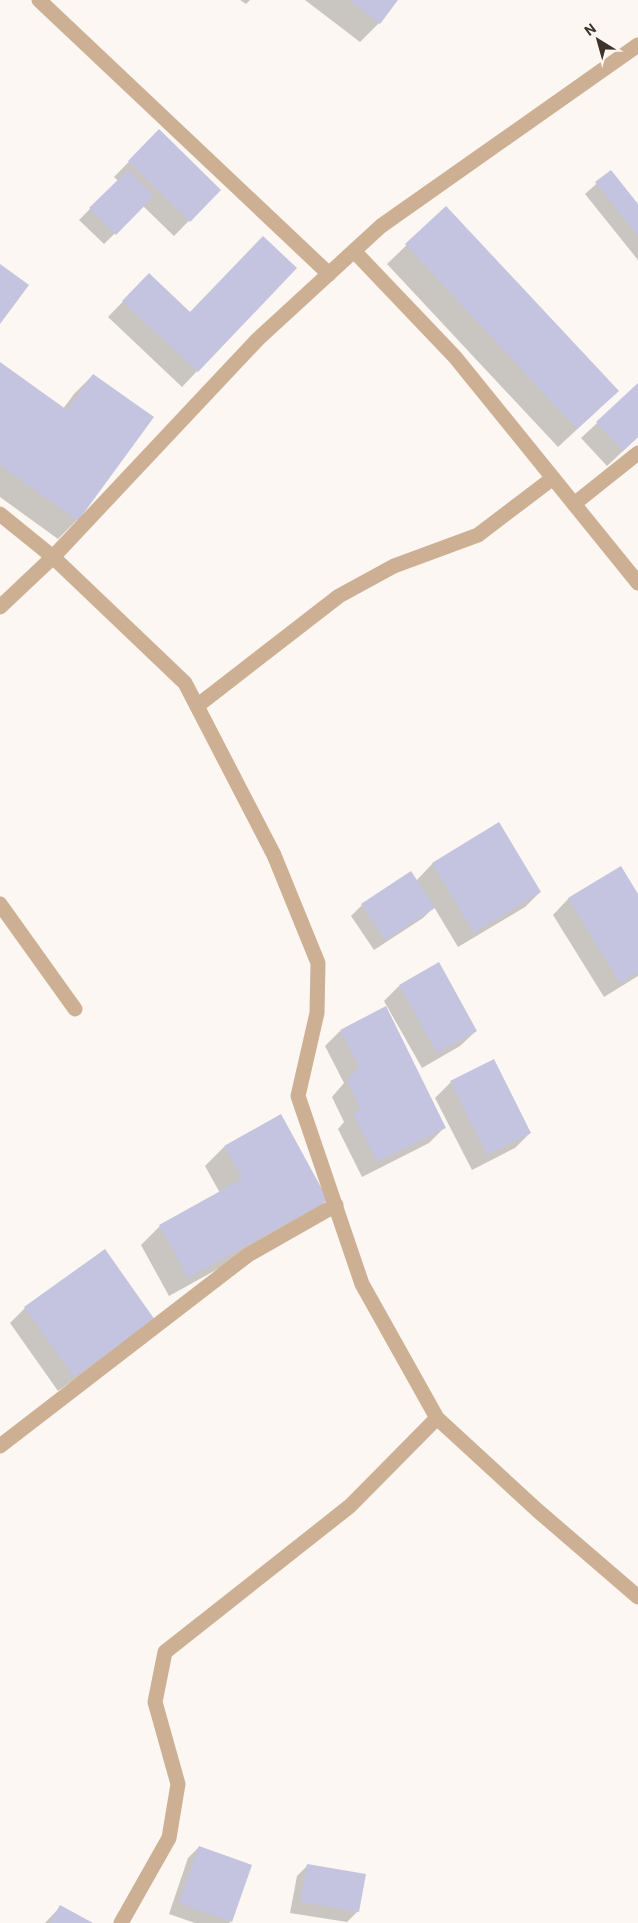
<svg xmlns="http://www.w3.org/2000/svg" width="638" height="1923" viewBox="0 0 638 1923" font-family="Roboto,sans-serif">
	<rect width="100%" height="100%" fill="#fcf7f2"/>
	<g fill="#0003">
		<path d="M240,0H250L246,4Z"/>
		<path d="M305,0H396L379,23L360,42Z"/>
		<path d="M159,131L219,190L174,236L143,206L104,244L79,220L118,181L114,177Z"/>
		<path d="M611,171L638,206V260L585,194Z"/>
		<path d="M446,207L598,410L558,447L387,264Z"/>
		<path d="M295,268L182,387L108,317L134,290L190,314Z"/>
		<path d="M0,364L63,409L74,394L93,375L152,418L77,520L58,539L0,497Z"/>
		<path d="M638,385V437L607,466L581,438Z"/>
		<path d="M499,824L540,892L525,907L458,947L434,907L423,918L374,950L351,916L362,905L416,881L432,864Z"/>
		<path d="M620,867L638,896V976L604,997L553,915L568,899Z"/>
		<path d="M399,986L476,1031L460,1046L422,1068L384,1001Z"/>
		<path d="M340,1031L445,1127L429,1143L362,1177L338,1129L344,1122L332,1097L344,1083L325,1046Z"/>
		<path d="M451,1082L530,1133L515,1148L472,1170L435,1098Z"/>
		<path d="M224,1147L327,1200L308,1219L169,1296L141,1245L160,1226L220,1193L205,1166Z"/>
		<path d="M25,1308L138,1335L58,1391L10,1323Z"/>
		<path d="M199,1847L231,1921L229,1923H195L169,1914L188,1858Z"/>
		<path d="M308,1865L358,1911L347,1922L290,1913L297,1876Z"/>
		<path d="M60,1907L90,1923H45Z"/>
	</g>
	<g fill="#c4c4e1">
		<path d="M349,0H398L380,24Z"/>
		<path d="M159,129L221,190L190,222L128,161Z"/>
		<path d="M128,170L154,196L116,235L89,208Z"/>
		<path d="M611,170L638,204V236L595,182Z"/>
		<path d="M446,206L619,391L577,429L405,244Z"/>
		<path d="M263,236L297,268L198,372L122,301L149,273L190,312Z"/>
		<path d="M0,264L29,285L0,324Z"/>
		<path d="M0,362L67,410L93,374L154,417L78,521L0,465Z"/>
		<path d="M638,383V437L623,451L596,422Z"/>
		<path d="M499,822L541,892L474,933L432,863Z"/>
		<path d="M621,866L638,894V972L620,983L568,898Z"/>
		<path d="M411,871L435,908L385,940L361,904Z"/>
		<path d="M439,962L477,1031L437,1053L399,985Z"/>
		<path d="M386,1006L446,1128L377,1162L353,1113L361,1109L347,1081L359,1067L340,1030Z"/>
		<path d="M494,1059L531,1133L487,1155L450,1081Z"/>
		<path d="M281,1114L328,1200L188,1278L159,1225L242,1179L224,1146Z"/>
		<path d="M105,1249L155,1320L74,1377L24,1307Z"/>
		<path d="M199,1846L252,1865L232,1922L179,1903Z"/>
		<path d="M307,1864L366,1874L359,1912L300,1902Z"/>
		<path d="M60,1905L93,1923H50Z"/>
	</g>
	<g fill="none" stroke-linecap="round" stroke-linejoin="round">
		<g stroke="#cdb093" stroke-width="15">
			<path d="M39,0L329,274"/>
			<path d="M354,251L455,357L638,583"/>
			<path d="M574,504L638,453"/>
			<path d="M0,514L53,557L185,683L274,855L318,963L317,1013L298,1096L362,1284L437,1418L537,1510L638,1597"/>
			<path d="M0,607L53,557L258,339L381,226L638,45"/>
			<path d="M197,706L339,596L394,566L478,535L553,478"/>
			<path d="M0,904L75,1009"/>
			<path d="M0,1446L248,1255L336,1205"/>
			<path d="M121,1923L169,1838L178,1784L155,1702L165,1652L350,1506L437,1418"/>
		</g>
	</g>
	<g transform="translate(598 40) rotate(323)" stroke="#fcf7f2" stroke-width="4" paint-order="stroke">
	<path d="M0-4L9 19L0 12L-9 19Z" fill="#3d332a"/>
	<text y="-8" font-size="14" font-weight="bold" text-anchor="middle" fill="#3d332a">N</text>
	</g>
</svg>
